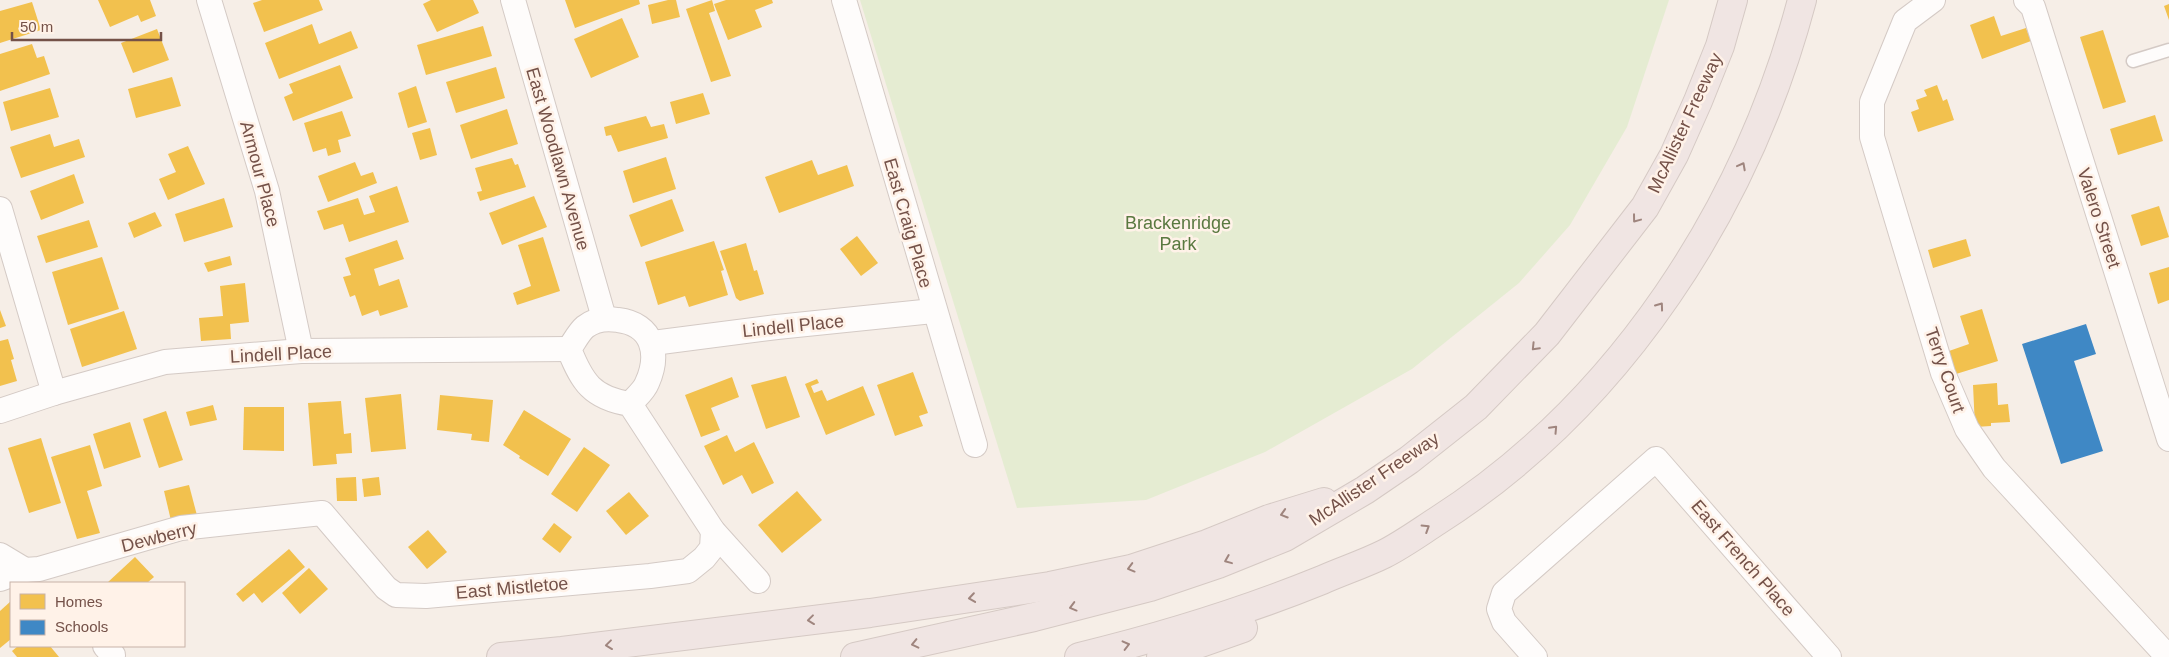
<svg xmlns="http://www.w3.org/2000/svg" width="2169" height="657" viewBox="0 0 2169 657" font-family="Helvetica,sans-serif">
	<rect width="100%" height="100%" fill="#f6eee7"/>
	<path fill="#e5ecd2" d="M860,0H1669L1627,127L1570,225L1519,283L1412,369L1265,452L1146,500L1017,508Z"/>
	<g fill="#f2c14e">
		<path d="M98,0H150L156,16L141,22L138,15L110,27Z"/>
		<path d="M262,0H319L323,10L264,32L253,3Z"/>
		<path d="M431,0H473L479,13L437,32L423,4Z"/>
		<path d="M565,0H639L640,4L575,28Z"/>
		<path d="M668,0H676L680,17L652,24L648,5Z"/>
		<path d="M712,0L715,11L709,13L731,76L711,82L686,9Z"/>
		<path d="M726,0H772L773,3L755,10L762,27L728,40L714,4Z"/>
		<path d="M32,2L41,30L0,43V11Z"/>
		<path d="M2169,4V20L2164,6Z"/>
		<path d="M1994,16L2001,36L2026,28L2031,41L1982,59L1970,25Z"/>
		<path d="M622,18L639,57L591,78L574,39Z"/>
		<path d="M312,24L319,44L351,31L358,48L279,79L265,43Z"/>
		<path d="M483,26L492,56L426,75L417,45Z"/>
		<path d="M157,29L169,60L133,73L121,43Z"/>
		<path d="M2103,30L2126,102L2103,109L2080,37Z"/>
		<path d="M32,44L37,58L44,56L50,74L0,91V54Z"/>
		<path d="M340,65L353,98L293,121L284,97L293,93L289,84Z"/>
		<path d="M496,67L505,98L456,113L446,82Z"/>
		<path d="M172,77L181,106L136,118L128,89Z"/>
		<path d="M1937,85L1943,101L1947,99L1954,120L1918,132L1911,112L1919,109L1916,100L1927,96L1924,90Z"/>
		<path d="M416,86L427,122L408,128L398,93Z"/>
		<path d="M50,88L59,117L11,131L3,102Z"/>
		<path d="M703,93L710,114L676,124L670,102Z"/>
		<path d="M507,109L518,144L471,159L460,125Z"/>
		<path d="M342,111L351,136L338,140L341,152L328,156L326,148L313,152L304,123Z"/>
		<path d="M2155,115L2163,141L2118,155L2110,129Z"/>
		<path d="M646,116L651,127L664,124L668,138L618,152L611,135L606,136L604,127Z"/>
		<path d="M430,128L437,155L420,160L412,133Z"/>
		<path d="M50,134L54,147L79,139L85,157L21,178L10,147Z"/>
		<path d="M188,146L205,184L168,200L159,179L176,172L168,154Z"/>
		<path d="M666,157L676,189L633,203L623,171Z"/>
		<path d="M512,158L515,165L518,164L526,187L480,201L477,192L482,191L475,168Z"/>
		<path d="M812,160L818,175L847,165L854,186L779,213L765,177Z"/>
		<path d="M355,162L361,176L373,172L377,183L328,202L318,176Z"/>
		<path d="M74,174L84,203L41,220L30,191Z"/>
		<path d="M397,186L409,222L349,242L343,224L324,230L317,211L358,198L364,215L375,212L369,196Z"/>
		<path d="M534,196L547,227L502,245L489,213Z"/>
		<path d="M224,198L233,227L184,242L175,214Z"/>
		<path d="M672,199L684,231L641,247L629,215Z"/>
		<path d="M2159,206L2169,237L2141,246L2131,215Z"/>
		<path d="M155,212L162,226L134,238L128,223Z"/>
		<path d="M89,220L98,247L46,263L37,236Z"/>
		<path d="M857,236L878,263L861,276L840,249Z"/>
		<path d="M543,237L560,291L517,305L513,293L531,286L518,245Z"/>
		<path d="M1966,239L1971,256L1933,268L1928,250Z"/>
		<path d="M397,240L404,259L374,269L379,286L399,279L408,307L380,316L378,310L362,316L355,295L350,297L343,277L351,275L345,258Z"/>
		<path d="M714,241L724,270L721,271L728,295L689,307L685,296L658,305L645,262Z"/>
		<path d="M746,243L754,271L757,270L764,294L740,301L736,298L720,251Z"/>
		<path d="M230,256L232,265L208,272L204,263Z"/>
		<path d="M102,257L119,309L68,325L52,272Z"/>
		<path d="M2169,267V300L2158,304L2149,273Z"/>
		<path d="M245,283L249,322L230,324L231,339L201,341L199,318L223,316L220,286Z"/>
		<path d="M1982,309L1998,361L1956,374L1949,351L1969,344L1960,316Z"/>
		<path d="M0,310L6,326L0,328Z"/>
		<path d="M124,311L137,349L82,367L70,329Z"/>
		<path d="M8,339L14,359L11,360L17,381L0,386V341Z"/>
		<path d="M913,372L928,413L919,416L923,426L895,436L877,385Z"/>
		<path d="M786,376L800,417L766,429L751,385Z"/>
		<path d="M732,377L739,397L711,408L720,430L701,437L685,395Z"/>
		<path d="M817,379L819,383L811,386L814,393L822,390L827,401L863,386L875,415L826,435L805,384Z"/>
		<path d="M1997,383L1998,405L2008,404L2010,422L1991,423V426L1975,427L1973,385Z"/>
		<path d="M401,394L406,449L371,452L365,398Z"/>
		<path d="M440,395L493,400L489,442L471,440L472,434L437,430Z"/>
		<path d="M341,401L344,434L351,433L352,453L336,454L337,464L313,466L308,403Z"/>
		<path d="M213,405L217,420L190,426L186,412Z"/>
		<path d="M244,407H284V451L243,450Z"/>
		<path d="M524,410L571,439L548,476L519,458L520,456L503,445Z"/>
		<path d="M166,411L183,460L159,468L143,419Z"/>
		<path d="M130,422L141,457L104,469L93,434Z"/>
		<path d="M727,435L735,452L754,442L774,483L752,494L742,475L723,485L704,446Z"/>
		<path d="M41,438L61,503L29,513L8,448Z"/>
		<path d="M90,445L102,486L87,491L100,533L77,539L51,457Z"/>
		<path d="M584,447L610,465L577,512L551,494Z"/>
		<path d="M356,477L357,501H337L336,478Z"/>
		<path d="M379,477L381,495L364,497L362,479Z"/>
		<path d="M189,485L199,523L173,529L164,491Z"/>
		<path d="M797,491L822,520L782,553L758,525Z"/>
		<path d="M629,492L649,516L626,535L606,511Z"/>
		<path d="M554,523L572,537L560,553L542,539Z"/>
		<path d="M428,530L447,552L427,569L408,547Z"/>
		<path d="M289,549L305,567L262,603L254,593L243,602L236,594Z"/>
		<path d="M135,557L154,577L147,583H107Z"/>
		<path d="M309,568L328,589L300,614L282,593Z"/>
		<path d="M11,601V639L0,648V611Z"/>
		<path d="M18,646H50L59,657H17L12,651Z"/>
	</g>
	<path fill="#3f88c5" d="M2086,324L2096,354L2074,361L2103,451L2061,464L2022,344Z"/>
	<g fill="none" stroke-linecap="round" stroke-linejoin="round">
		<defs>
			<path id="service" d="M2133,61L2169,50"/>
			<g id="minor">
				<path d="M209,0L267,191L301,351"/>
				<path d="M513,0L604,318"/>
				<path d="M844,0L975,445"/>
				<path d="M1933,0L1905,21L1872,102V137L1943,373L1967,429L1994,468L2168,657"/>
				<path d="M2026,0L2033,7L2169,439"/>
				<path d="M0,209L54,393"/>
				<path d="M653,343L777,327L933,311"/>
				<path d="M630,404C635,398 644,391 647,383C660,354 653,324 618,320C606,318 595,319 585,327C579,332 574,342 569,349C582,382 592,398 630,404L713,531L758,581"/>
				<path d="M0,411L54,393L165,362L301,351L569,349"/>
				<path d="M0,555L25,570"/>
				<path d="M0,579L25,570L39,569L181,528L322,513L386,588L396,595L426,596L650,576L688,571L704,558L712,548L713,531"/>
				<path d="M105,646L113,655"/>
				<path d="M1535,657L1504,622L1499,609L1504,593L1656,459L1829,657"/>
			</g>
			<g id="motorway">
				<path d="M501,657L562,651L870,613L1050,586L1131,569L1207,544L1269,519L1324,502"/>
				<path d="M855,657L1034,617L1150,587L1218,564L1285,537L1365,490L1409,460L1476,407L1547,334L1645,207L1674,155L1698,101L1720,46L1733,0"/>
				<path d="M1079,657C1162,637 1243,612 1322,580C1342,571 1364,564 1384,554C1402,545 1420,532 1437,521C1620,404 1747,208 1802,0"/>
				<path d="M1161,657L1243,628"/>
			</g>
		</defs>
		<use href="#service" stroke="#d4cac5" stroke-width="15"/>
		<use href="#minor" stroke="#d4cac5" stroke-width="26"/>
		<use href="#motorway" stroke="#d5c9c4" stroke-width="30"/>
		<use href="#service" stroke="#fefcfb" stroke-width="12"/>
		<use href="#minor" stroke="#fefcfb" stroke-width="24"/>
		<use href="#motorway" stroke="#f0e5e3" stroke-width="28"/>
	</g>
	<defs><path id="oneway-chevron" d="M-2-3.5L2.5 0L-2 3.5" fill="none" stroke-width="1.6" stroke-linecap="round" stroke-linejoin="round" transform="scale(1.25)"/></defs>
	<g stroke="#9f857e">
		<use href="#oneway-chevron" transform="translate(1742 166) rotate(-62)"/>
		<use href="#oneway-chevron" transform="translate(1636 219) rotate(127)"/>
		<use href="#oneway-chevron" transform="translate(1660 306) rotate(-54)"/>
		<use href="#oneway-chevron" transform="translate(1535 347) rotate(134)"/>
		<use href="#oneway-chevron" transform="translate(1554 429) rotate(-47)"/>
		<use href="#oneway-chevron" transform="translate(1284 514) rotate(163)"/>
		<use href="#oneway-chevron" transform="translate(1426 528) rotate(-32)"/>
		<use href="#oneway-chevron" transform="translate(1228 560) rotate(158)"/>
		<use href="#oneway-chevron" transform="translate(1131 568) rotate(165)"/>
		<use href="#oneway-chevron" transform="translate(972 598) rotate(172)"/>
		<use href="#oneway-chevron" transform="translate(1073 607) rotate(165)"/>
		<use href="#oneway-chevron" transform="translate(811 620) rotate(173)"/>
		<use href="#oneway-chevron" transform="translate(915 644) rotate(167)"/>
		<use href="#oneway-chevron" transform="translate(609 645) rotate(173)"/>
		<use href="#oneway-chevron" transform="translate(1126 645) rotate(-14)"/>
	</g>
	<g text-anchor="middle" stroke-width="5" stroke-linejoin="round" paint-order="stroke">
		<g font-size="18" fill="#745148" stroke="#fff2e8">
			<text transform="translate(1685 123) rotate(-65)" y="6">McAllister Freeway</text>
			<text transform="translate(558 159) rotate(74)" y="6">East Woodlawn Avenue</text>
			<text transform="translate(260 174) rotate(75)" y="6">Armour Place</text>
			<text transform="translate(2099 218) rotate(72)" y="6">Valero Street</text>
			<text transform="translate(908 223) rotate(74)" y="6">East Craig Place</text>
			<text transform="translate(793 326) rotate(-6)" y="6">Lindell Place</text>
			<text transform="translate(281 354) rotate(-3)" y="6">Lindell Place</text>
			<text transform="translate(1945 370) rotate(71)" y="6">Terry Court</text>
			<text transform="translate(1374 479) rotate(-34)" y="6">McAllister Freeway</text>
			<text transform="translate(159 537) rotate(-14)" y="6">Dewberry</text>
			<text transform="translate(1743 558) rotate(49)" y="6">East French Place</text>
			<text transform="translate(512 588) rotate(-5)" y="6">East Mistletoe</text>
		</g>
		<g font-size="18" fill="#5a7940" stroke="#fff2e8">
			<text x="1178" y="229">Brackenridge<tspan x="1178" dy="21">Park</tspan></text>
		</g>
	</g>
	<rect x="10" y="582" width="175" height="65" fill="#fff2e8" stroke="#c7b2a8"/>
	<rect x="20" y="594" width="25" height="15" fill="#f2c14e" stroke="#c7b2a8"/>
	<text x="55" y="607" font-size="15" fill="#745148">Homes</text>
	<rect x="20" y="620" width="25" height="15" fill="#3f88c5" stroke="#c7b2a8"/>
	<text x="55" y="632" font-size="15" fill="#745148">Schools</text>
	<path d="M12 32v8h149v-8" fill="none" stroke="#745148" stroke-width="2.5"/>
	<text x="20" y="32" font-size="15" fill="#745148" stroke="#fff2e8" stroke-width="4" paint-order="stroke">50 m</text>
</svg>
